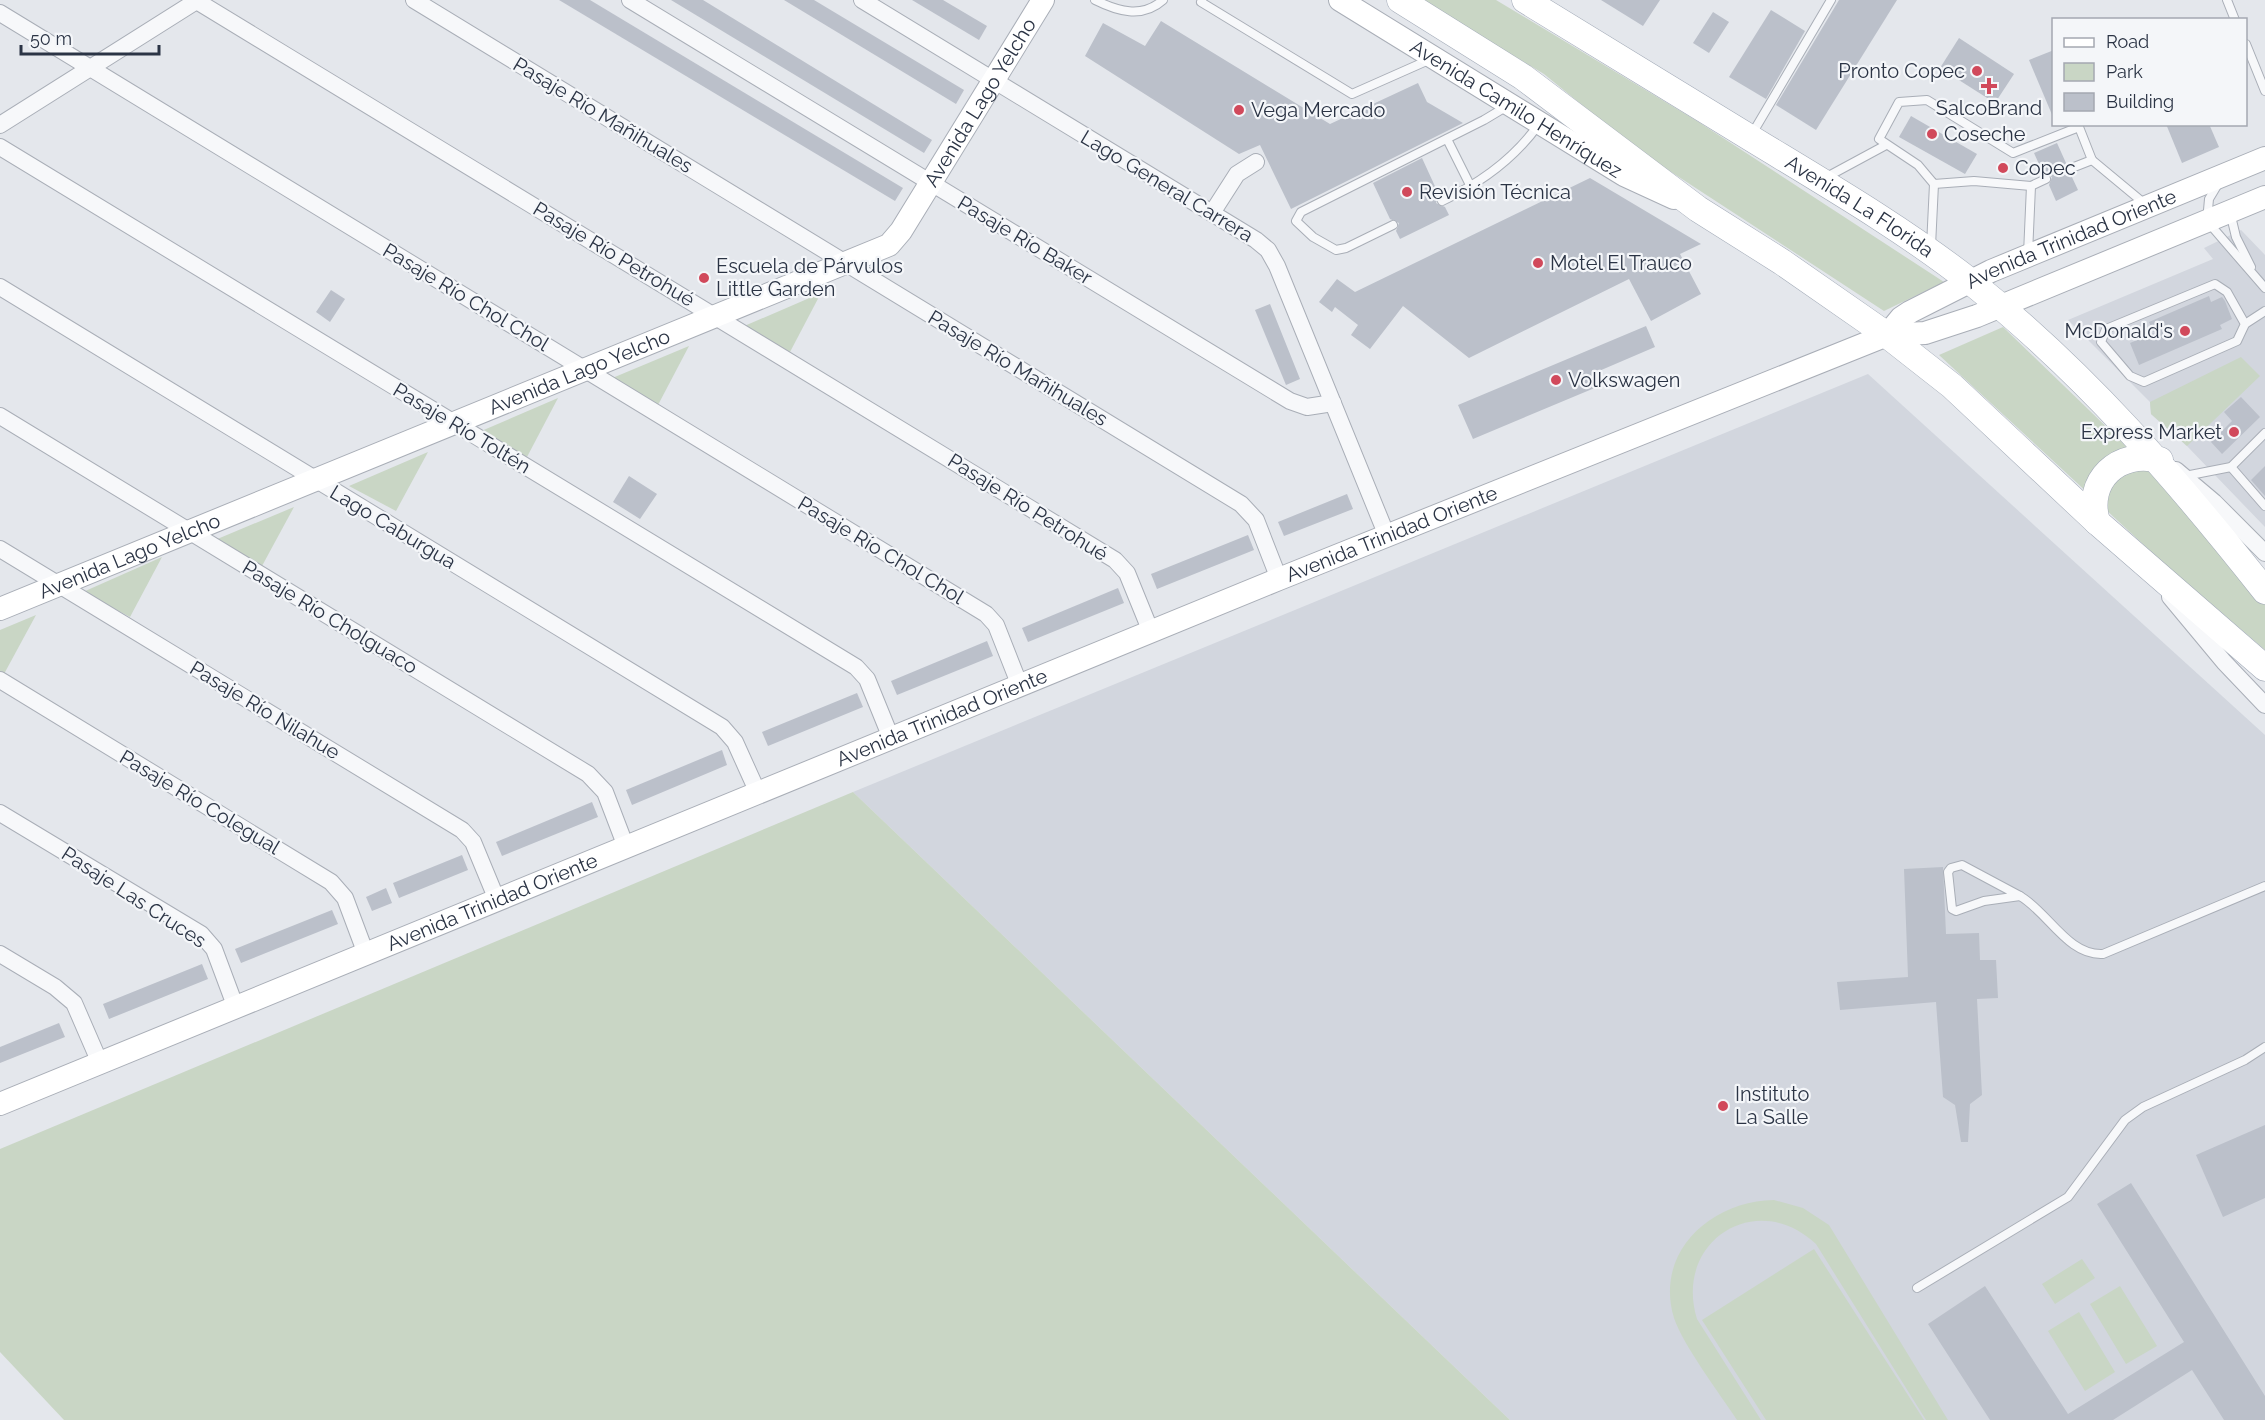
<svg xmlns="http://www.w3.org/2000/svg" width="2265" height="1420" viewBox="0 0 2265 1420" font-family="Raleway,sans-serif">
	<rect width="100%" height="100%" fill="#e4e7ec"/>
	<g fill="#d2d6de">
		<path d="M2241,230L2265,255V527L2187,446L2151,414L2150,402L2068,320L2213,259L2204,248Z"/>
		<path d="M1868,374L2265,735V1420H1510L853,792Z"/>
	</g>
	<g fill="#c9d6c5">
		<path d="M1420,0H1496L1697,121L1944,282L1884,311L1636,149L1544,74Z"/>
		<path d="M821,293L790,352L742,327Z"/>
		<path d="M2003,327L2147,466L2265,605V650L2159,559L1939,355Z"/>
		<path d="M689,346L658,405L610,379Z"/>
		<path d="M2241,357L2260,376L2187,446L2151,414L2150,402Z"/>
		<path d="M558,398L527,457L479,432Z"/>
		<path d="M428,452L396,511L349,486Z"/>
		<path d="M294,507L262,566L215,540Z"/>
		<path d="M162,557L130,617L83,592Z"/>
		<path d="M36,615L4,674L0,671V630Z"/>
		<path d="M853,792L1510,1420H64L0,1352V1149Z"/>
		<path d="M1774,1200L1803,1208L1829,1225L1948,1420H1926L1816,1244C1757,1188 1673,1241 1697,1319L1761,1420H1737C1720,1394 1683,1345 1674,1318C1654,1252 1711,1201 1774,1200Z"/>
		<path d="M1814,1249L1924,1420H1766L1702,1320Z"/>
		<path d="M2082,1259L2095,1278L2055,1304L2042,1284Z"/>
		<path d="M2120,1286L2157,1346L2126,1364L2090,1304Z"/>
		<path d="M2079,1312L2115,1372L2085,1391L2048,1331Z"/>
	</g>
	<g fill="#bbc0ca">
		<path d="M559,0H590L903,188L895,201Z"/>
		<path d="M671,0H703L932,140L924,153Z"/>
		<path d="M784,0H814L964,90L956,104Z"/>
		<path d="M912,0H943L987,26L979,40Z"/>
		<path d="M1601,0H1660L1643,26Z"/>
		<path d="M1839,0H1897L1816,130L1776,105Z"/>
		<path d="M1771,10L1805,31L1766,99L1729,77Z"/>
		<path d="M1713,12L1729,22L1709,53L1693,43Z"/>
		<path d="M1161,21L1330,124L1418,83L1427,102L1463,123L1291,209L1260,145L1239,154L1085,56L1103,23L1145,46Z"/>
		<path d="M1959,38L2014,74L1995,103L1940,68Z"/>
		<path d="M2054,50V117H2053L2029,60Z"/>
		<path d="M1911,116L1977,154L1965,174L1899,137Z"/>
		<path d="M2166,124H2209L2219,147L2182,163Z"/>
		<path d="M2057,143L2066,163L2063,172L2071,175L2078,190L2056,201L2049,185L2052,177L2043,173L2034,153Z"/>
		<path d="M1422,158L1439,195L1436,203L1445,207L1449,215L1400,239L1396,231L1399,223L1390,219L1373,183Z"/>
		<path d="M1590,178L1701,244L1680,254L1701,294L1651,321L1629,279L1469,358L1403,306L1370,349L1351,335L1358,325L1335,307L1332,312L1319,302L1337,279L1355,292Z"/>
		<path d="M331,290L345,299L330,322L316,312Z"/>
		<path d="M2209,296L2211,302L2222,297L2225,301L2232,319L2220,325L2222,329L2139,365L2130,343L2154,333L2149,322Z"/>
		<path d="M1270,304L1300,379L1286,385L1255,310Z"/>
		<path d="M1646,326L1655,347L1592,374L1597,387L1473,439L1458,405Z"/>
		<path d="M2241,397L2260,417L2222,454L2211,442L2232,421L2224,412Z"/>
		<path d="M2265,466V496L2251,480Z"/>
		<path d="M629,476L657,494L640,519L613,502Z"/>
		<path d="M1347,494L1353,509L1284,536L1278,522Z"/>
		<path d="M1248,535L1254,550L1157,589L1151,574Z"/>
		<path d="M1118,588L1124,603L1028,642L1022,628Z"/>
		<path d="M987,641L993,656L897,695L891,681Z"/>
		<path d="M857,693L863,707L768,746L762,732Z"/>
		<path d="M722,750L727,765L632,805L626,790Z"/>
		<path d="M592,802L598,817L502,856L496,842Z"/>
		<path d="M462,855L468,870L399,898L393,883Z"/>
		<path d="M1943,867L1946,934L1979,933L1980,960H1996L1998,998L1977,999L1982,1095L1970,1104L1968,1142H1961L1955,1105L1943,1097L1936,1002L1840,1010L1837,982L1908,977L1904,869Z"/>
		<path d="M386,888L392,903L372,911L366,897Z"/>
		<path d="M332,910L338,924L241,963L235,949Z"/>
		<path d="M202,964L208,979L109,1019L103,1004Z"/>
		<path d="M59,1023L65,1037L0,1063V1047Z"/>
		<path d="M2265,1125V1198L2223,1217L2196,1155Z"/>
		<path d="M2131,1183L2265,1396V1420H2224L2192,1370L2113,1420H1990L1928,1324L1985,1286L2068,1414L2184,1342L2097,1204Z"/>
	</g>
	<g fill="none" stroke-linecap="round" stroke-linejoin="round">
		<defs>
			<g id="lane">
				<path d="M1095,0C1117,11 1142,19 1163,0"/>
				<path d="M1202,0L1201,2L1352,94L1431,59"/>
				<path d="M2227,0L2235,20"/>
				<path d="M2246,44L2265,91"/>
				<path d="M1752,134L1831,0"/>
				<path d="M1447,139L1471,187"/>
				<path d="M2092,160L2145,204"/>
				<path d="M1823,179L1886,145"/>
				<path d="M2046,179L2031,186L1974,181L1934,184L1918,165L1879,139L1899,102L1927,100L2013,153L2079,127L2092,160L2069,169"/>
				<path d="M2218,184L2209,199L2207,221L2265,288"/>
				<path d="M1442,201C1481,183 1514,159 1539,124"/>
				<path d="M2230,212L2236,237L2251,267"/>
				<path d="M1393,225L1346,248L1336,250L1313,237L1296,221L1301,212L1484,120L1509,105"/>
				<path d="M1931,246L1934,184"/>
				<path d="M2028,254L2031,186"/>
				<path d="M2215,284L2227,292L2245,324L2237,341L2144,382L2130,376L2101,342L2106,329Z"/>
				<path d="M2245,324L2265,311"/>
				<path d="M2231,467L2265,506"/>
				<path d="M2185,476L2231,467L2265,433"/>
				<path d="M1962,865L2020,896L1984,901L1956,911L1952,909L1948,872L1951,868Z"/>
				<path d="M2020,896C2048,912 2068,956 2103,954L2265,886"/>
				<path d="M1917,1288L2068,1197L2125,1120L2143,1107L2245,1060L2265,1047"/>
			</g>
			<g id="street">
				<path d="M195,0L1115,560L1127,573L1151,632"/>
				<path d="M414,0L1241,504L1256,520L1279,579"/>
				<path d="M630,0L1290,401L1307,407L1333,403"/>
				<path d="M862,0L1256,240L1268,250L1277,266L1387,536"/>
				<path d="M0,13L986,614L996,625L1020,686"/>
				<path d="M0,125L198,0"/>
				<path d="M0,147L856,667L867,679L891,738"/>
				<path d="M1212,213L1237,174L1256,162"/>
				<path d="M0,287L722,727L735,742L758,793"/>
				<path d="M0,416L588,774L605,792L626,847"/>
				<path d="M2176,470L2214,502L2265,553"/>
				<path d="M0,549L462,830L473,842L497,900"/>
				<path d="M2170,597L2224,662L2265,705"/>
				<path d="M0,680L331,882L345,898L366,954"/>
				<path d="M0,813L201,934L214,949L236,1008"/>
				<path d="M0,954L55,987L74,1003L100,1063"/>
			</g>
			<g id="secondary">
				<path id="s1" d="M1340,0L1624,175L1674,198"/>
				<path id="s2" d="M1887,335L1901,318L1910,312L1991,271L2265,158"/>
				<path id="s3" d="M0,609L889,245L901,231L1043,0"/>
				<path id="s4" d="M0,1104L1279,579L1887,335L1925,333L1977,316L2265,197"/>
			</g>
			<g id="primary">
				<path d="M1400,0L1523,77L1698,209L1782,262L1887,335L1952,386L2097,522L2265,668"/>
				<path id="s5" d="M1525,0C1604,48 1683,97 1762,145C1833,188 1906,231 1971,282C2086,374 2174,476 2265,591"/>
				<path d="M2097,522C2085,481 2118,449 2160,460"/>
			</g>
		</defs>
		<use href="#lane" stroke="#a9aeb7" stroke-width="10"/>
		<use href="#street" stroke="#a9aeb7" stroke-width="18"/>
		<use href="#secondary" stroke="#a9aeb7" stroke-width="24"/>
		<use href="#primary" stroke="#a3abb8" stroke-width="27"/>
		<use href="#lane" stroke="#f7f8fa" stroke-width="8"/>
		<use href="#street" stroke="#f7f8fa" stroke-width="16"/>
		<use href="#secondary" stroke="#fff" stroke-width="22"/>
		<use href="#primary" stroke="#fff" stroke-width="26"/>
	</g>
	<g fill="#d1495b" stroke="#f4f6f9" stroke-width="2">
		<circle cx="1977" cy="71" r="6"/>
		<path d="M1986 77h6v6h6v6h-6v6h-6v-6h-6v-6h6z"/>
		<circle cx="1239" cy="110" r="6"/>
		<circle cx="1932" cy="134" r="6"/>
		<circle cx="2003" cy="168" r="6"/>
		<circle cx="1407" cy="192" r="6"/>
		<circle cx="1538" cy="263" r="6"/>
		<circle cx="704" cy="278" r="6"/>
		<circle cx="2185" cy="331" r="6"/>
		<circle cx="1556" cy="380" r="6"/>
		<circle cx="2234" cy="432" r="6"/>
		<circle cx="1723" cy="1106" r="6"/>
	</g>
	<g text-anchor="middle" stroke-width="4.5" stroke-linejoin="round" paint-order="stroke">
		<g font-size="20" fill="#2b3445" stroke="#f4f6f9" text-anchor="start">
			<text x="1965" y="78" text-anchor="end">Pronto Copec</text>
			<text x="1989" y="115" text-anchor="middle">SalcoBrand</text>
			<text x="1251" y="117">Vega Mercado</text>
			<text x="1944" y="141">Coseche</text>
			<text x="2015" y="175">Copec</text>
			<text x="1419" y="199">Revisión Técnica</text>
			<text x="1550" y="270">Motel El Trauco</text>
			<text x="716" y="273">Escuela de Párvulos<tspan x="716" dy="23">Little Garden</tspan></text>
			<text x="2173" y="338" text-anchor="end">McDonald's</text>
			<text x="1568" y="387">Volkswagen</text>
			<text x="2222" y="439" text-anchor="end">Express Market</text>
			<text x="1735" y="1101">Instituto<tspan x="1735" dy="23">La Salle</tspan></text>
		</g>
		<g font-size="20" fill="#2b3445" stroke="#f4f6f9">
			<text dy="7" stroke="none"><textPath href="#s3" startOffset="1130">Avenida Lago Yelcho</textPath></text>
			<text dy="7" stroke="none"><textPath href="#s1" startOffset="207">Avenida Camilo Henríquez</textPath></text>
			<text transform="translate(603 115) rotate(31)" y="7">Pasaje Río Mañihuales</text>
			<text transform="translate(1167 186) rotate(31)" y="7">Lago General Carrera</text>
			<text dy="7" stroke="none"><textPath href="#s5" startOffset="393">Avenida La Florida</textPath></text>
			<text dy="7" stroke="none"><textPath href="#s2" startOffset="210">Avenida Trinidad Oriente</textPath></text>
			<text transform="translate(1025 240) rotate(31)" y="7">Pasaje Río Baker</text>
			<text transform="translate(614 254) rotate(31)" y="7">Pasaje Río Petrohué</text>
			<text transform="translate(466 297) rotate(31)" y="7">Pasaje Río Chol Chol</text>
			<text transform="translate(1018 368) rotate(31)" y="7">Pasaje Río Mañihuales</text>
			<text dy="7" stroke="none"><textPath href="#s3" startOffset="626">Avenida Lago Yelcho</textPath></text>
			<text transform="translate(462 428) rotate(31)" y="7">Pasaje Río Toltén</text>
			<text transform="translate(1028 507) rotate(32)" y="7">Pasaje Río Petrohué</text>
			<text transform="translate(393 527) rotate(31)" y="7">Lago Caburgua</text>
			<text dy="7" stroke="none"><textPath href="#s4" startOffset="1504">Avenida Trinidad Oriente</textPath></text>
			<text transform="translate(881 550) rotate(31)" y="7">Pasaje Río Chol Chol</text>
			<text dy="7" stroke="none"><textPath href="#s3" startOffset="140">Avenida Lago Yelcho</textPath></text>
			<text transform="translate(330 617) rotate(31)" y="7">Pasaje Río Cholguaco</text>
			<text transform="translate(265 710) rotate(31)" y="7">Pasaje Río Nilahue</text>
			<text dy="7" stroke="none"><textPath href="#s4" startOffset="1018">Avenida Trinidad Oriente</textPath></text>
			<text transform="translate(200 802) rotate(31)" y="7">Pasaje Río Colegual</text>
			<text transform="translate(134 897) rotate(33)" y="7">Pasaje Las Cruces</text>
			<text dy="7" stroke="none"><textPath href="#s4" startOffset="532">Avenida Trinidad Oriente</textPath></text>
		</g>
	</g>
	<rect x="2052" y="18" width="195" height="108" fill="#f4f6f9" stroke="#a4a8b1" stroke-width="1.5"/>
	<rect x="2064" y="38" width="30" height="9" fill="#ffffff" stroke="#a4a8b1" stroke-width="1.5"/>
	<text x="2106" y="48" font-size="18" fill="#2b3445">Road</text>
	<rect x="2064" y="63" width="30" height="18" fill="#c9d6c5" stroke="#a4a8b1" stroke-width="1.5"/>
	<text x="2106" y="78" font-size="18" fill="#2b3445">Park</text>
	<rect x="2064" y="93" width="30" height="18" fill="#bbc0ca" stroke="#a4a8b1" stroke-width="1.5"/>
	<text x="2106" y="108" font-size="18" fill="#2b3445">Building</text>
	<path d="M21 45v9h138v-9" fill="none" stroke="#2b3445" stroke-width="3"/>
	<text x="30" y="45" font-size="18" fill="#2b3445" stroke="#f4f6f9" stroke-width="4.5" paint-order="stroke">50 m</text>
</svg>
